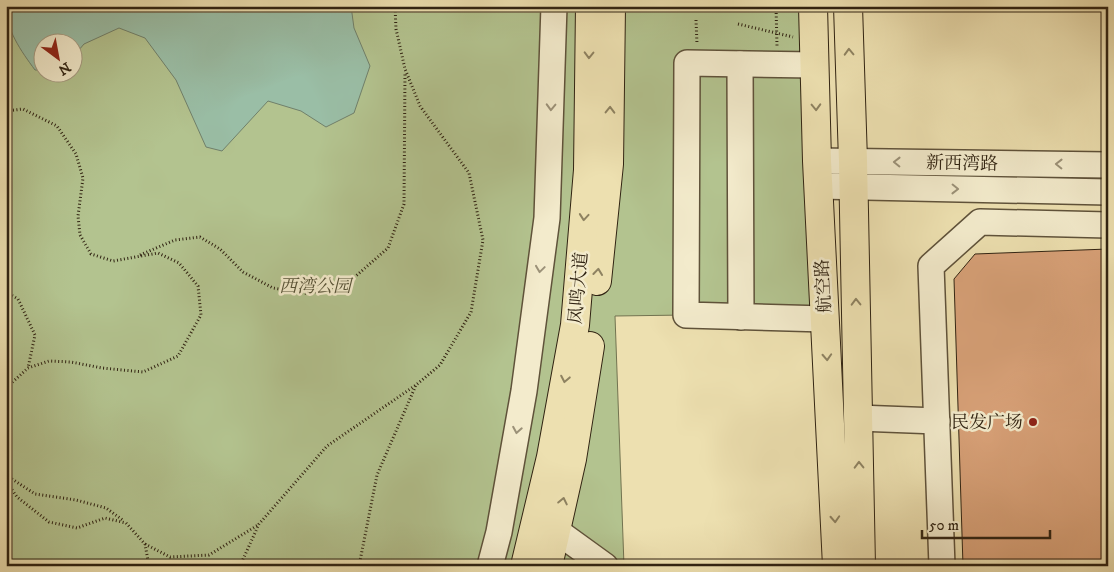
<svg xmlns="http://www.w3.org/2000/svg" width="1114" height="572" viewBox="0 0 1114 572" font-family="'IM FELL DW Pica','Noto Serif SC',serif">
	<rect width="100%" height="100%" fill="#ede0b0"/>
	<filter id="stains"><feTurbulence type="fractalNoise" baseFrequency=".004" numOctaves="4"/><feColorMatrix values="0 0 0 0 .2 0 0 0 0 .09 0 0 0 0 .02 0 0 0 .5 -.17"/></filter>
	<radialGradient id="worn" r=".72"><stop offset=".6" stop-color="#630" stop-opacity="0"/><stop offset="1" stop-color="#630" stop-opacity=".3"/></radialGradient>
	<path fill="#b3c38f" stroke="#727350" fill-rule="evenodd" d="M6,6H814L825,319L686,315L615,316L624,566H6ZM42,42H72V72H42Z"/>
	<path fill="#9abea6" stroke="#70806b" d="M6,6H351L354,28L370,66L354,113L326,127L301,111L268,101L222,151L206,147L176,80L145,38L119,28L84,44L73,57L72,42H42V70H35C21,51 6,30 6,6Z"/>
	<path fill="#d8a178" stroke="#302312" d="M1108,249V566H963L954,279L975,254Z"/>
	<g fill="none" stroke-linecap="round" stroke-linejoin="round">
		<defs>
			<g id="minor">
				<path d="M740,64L741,317"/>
				<path d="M815,65L687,63L686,315L825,319"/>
				<path d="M817,161L1108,165"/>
				<path d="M819,186L1108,192"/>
				<path d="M858,418L937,421"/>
				<path d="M540,519L605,566"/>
				<path d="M490,566L499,532L524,391L547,218L554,6"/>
				<path d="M942,566L931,266L980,222L1108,225"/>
			</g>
			<g id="major">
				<path d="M813,6L817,161L837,566"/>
				<path d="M848,6L853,161L861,566"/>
				<path d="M597,281L609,164L611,6"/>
				<path d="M525,566L551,457L575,325L588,170L590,6"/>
				<path d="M548,566L572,459L590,346"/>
			</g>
		</defs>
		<use href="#minor" stroke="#5f523a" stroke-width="28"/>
		<use href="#major" stroke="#302312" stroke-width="30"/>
		<g stroke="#302312" stroke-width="3" stroke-dasharray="1 2.5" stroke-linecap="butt">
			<path d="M776,6L777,46"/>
			<path d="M696,20L697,44"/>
			<path d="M738,24L793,37"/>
			<path d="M6,111L23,109L57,126L76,154L83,178L78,216L80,235L91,254L113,261L158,253L179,263L198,286L201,315L178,356L143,372L102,368L71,362L49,361L28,368L6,388"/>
			<path d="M140,255L175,240L200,237L220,249L243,272L273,288L310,294L349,282L388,248L404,204L405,72"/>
			<path d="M6,292L18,299L35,335L28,368"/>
			<path d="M6,475L35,494L76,500L106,508L124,521"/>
			<path d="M6,481L17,497L49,522L77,528L105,518L126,523L145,544L149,566"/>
			<path d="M145,544L170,557L209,555L258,525"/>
			<path d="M240,566L259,524L327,446L416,385L440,365L471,312L483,240L469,173L420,106L405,69L396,29L395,6"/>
			<path d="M359,566L377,475L416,385"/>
		</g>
		<use href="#minor" stroke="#f3ebcc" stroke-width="25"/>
		<use href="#major" stroke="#ede0b0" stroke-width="28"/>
	</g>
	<defs><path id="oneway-chevron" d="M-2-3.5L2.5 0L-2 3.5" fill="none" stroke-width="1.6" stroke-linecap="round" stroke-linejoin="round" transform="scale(1.25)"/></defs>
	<g stroke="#8e8261">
		<use href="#oneway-chevron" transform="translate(849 52) rotate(-92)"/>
		<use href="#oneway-chevron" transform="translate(589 55) rotate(91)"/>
		<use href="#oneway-chevron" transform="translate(816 107) rotate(88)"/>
		<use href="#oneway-chevron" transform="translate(610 110) rotate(-89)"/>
		<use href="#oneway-chevron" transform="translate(584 217) rotate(95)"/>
		<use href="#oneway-chevron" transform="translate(598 272) rotate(-84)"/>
		<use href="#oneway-chevron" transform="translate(856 302) rotate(-91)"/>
		<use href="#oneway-chevron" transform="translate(827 357) rotate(87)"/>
		<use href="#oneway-chevron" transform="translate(565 379) rotate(101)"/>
		<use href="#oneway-chevron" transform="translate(859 465) rotate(-91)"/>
		<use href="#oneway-chevron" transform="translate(563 501) rotate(-78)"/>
		<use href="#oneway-chevron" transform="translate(835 519) rotate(87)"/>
	</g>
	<g stroke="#9b9178">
		<use href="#oneway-chevron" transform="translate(551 107) rotate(92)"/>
		<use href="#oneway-chevron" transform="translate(897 162) rotate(-179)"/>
		<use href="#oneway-chevron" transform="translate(1059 164) rotate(-179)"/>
		<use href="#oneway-chevron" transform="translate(955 189) rotate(1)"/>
		<use href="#oneway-chevron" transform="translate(540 269) rotate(98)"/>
		<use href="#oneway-chevron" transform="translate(517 430) rotate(100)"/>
	</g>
	<circle fill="#8f2418" stroke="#f3ebcc" stroke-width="2" cx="1033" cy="422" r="5"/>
	<g text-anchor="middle" stroke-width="5" stroke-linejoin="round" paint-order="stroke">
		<g font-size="18" fill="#302312" stroke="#f3ebcc">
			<text transform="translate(962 163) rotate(1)" y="6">新西湾路</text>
			<text transform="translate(823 286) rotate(-93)" y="6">航空路</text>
			<text transform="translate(578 288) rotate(-85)" y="6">凤鸣大道</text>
		</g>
		<g font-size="18" font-style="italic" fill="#575338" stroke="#f3ebcc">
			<text x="315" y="292">西湾公园</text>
		</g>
		<g font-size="18" fill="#302312" stroke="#f3ebcc" text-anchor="end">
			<text x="1023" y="428">民发广场</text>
		</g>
	</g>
	<rect width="1114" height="572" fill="none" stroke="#ede0b0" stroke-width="25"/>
	<rect x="8" y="8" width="1099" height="557" fill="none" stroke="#302312" stroke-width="2.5"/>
	<rect x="12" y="12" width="1089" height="547" fill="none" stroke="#302312"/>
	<g transform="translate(58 58) rotate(148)"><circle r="24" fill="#f3ebcc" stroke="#a59b82"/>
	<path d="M0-4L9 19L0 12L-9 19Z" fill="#8f2418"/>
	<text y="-8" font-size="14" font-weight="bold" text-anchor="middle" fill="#302312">N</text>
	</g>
	<path d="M922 530v8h128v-8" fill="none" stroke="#302312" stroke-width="2.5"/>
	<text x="929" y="530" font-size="15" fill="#302312" stroke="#f3ebcc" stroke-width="4" paint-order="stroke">50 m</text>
	<rect width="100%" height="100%" filter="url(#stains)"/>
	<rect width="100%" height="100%" fill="url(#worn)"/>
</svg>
